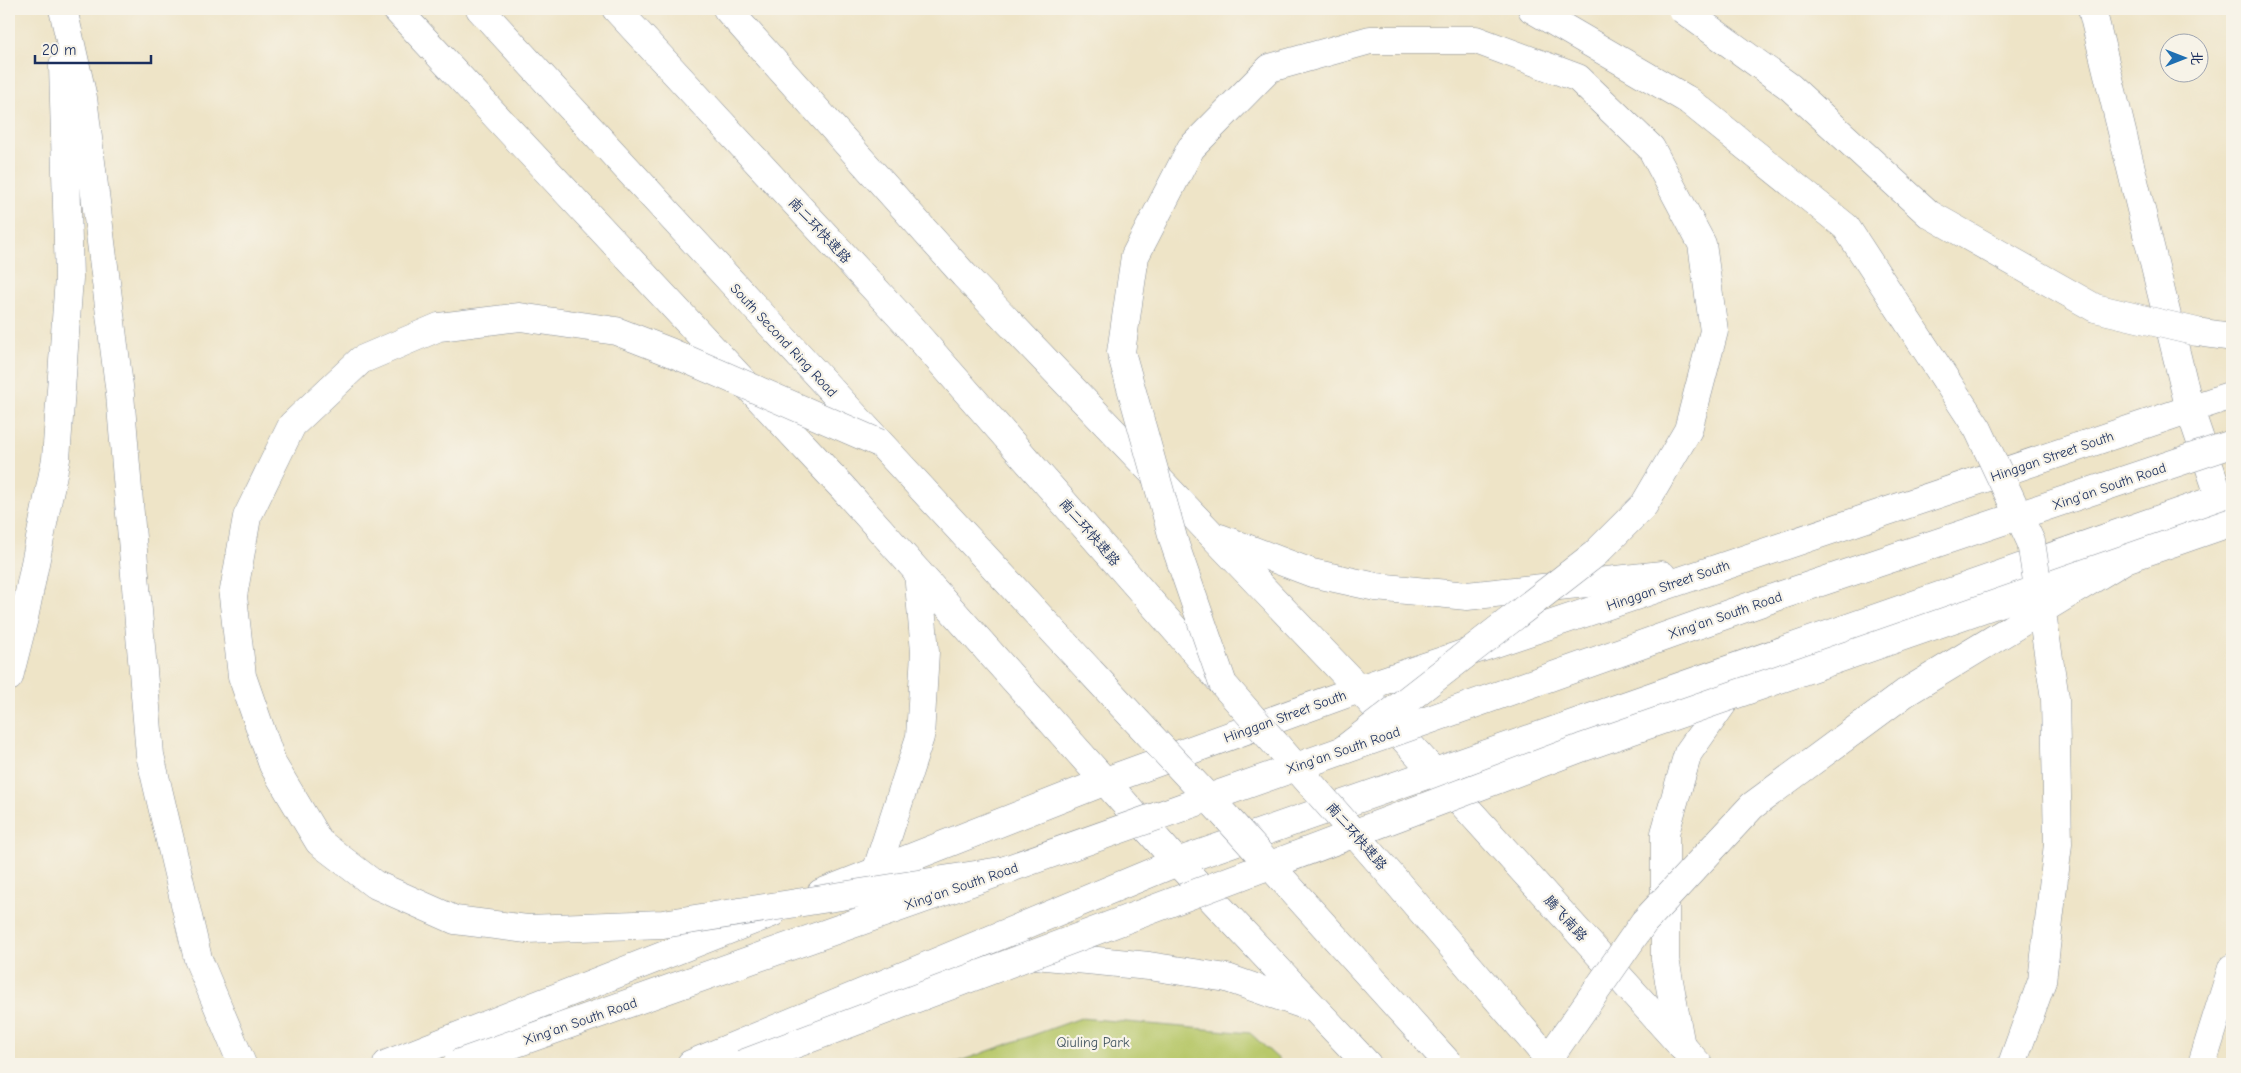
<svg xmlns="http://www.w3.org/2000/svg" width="2241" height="1073" viewBox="0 0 2241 1073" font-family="'Comic Neue','LXGW WenKai TC',sans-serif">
	<rect width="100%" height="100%" fill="#f7f3e8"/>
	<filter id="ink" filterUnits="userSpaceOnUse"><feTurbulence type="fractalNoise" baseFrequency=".02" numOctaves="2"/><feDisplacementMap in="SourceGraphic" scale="10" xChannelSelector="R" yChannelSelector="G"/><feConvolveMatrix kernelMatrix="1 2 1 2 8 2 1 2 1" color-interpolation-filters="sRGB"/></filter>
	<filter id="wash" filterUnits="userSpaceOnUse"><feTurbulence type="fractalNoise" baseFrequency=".0096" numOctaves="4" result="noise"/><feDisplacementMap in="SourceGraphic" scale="20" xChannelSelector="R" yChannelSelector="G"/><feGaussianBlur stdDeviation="1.12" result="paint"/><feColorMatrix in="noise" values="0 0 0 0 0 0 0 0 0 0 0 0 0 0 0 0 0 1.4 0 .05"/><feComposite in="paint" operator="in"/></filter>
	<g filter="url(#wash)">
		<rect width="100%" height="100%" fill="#eee4c7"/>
		<path fill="#b8c86b" stroke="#6a7c64" d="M1081,1018L1250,1033L1284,1064H952Z"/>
	</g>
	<g filter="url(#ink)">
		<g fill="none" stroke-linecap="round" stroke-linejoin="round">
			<defs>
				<path id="tertiary" d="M2092,9L2190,410L2220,498"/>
				<g id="secondary">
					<path d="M396,9L842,487L1177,862L1367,1064"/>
					<path d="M727,9L964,275L1359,689L1698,1064"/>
					<path d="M1220,538L1312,573L1376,587L1467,596L1662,575"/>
					<path d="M876,872L920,737L925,652L918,572"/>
					<path d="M821,893L1106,781L1359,689L2232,395"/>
					<path d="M1025,954L1149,966L1227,978L1310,1007"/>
					<path d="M1681,1046L1665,959V833L1688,753L1736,685"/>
					<path d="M387,1064L772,913"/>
					<path d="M691,1064L1177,862L2220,498L2232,497"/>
				</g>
				<g id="trunk">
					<path d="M63,9L83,98L120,394L150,755L198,959L242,1064"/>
					<path d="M480,9L1090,671"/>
					<path d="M616,9L910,327L1223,684"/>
					<path d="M1532,9L1688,100"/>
					<path d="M9,677L24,618L56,459L69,278L63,65"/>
					<path d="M2202,1064L2232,968"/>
				</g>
			</defs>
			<use href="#tertiary" stroke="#848a92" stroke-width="29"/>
			<use href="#secondary" stroke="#848a92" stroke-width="29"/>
			<use href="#trunk" stroke="#848a92" stroke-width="29"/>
			<use href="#tertiary" stroke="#fff" stroke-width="28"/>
			<use href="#secondary" stroke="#fff" stroke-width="28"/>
			<use href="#trunk" stroke="#fff" stroke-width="28"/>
			<defs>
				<g id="primary-bridge">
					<path d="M457,1064L1779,596L2232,444"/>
					<path d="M742,1064L1581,748L2232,522"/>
				</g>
				<g id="trunk-bridge">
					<path d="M1682,9L1790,87L1929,214L2095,308L2197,332L2232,337"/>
					<path d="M1688,100L1846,227L1978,429L2031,542L2055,698L2058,844L2042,981L2012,1064"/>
					<path d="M879,443L670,352L616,331L520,317L439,327L361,360L292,425L247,517L233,596L242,676L273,765L319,842L374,884L455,920L527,929L663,924L1007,870"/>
					<path d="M1090,671L1229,820L1449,1064"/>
					<path d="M1343,750L1595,554L1644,505L1688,430L1714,331L1702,244L1651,148L1578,78L1476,40H1370L1270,68L1191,148L1135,256L1121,352L1175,545L1223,684L1388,872L1553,1064"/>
					<path d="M1545,1064L1644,922L1752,806L1905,693L2124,560"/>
				</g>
			</defs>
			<use href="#primary-bridge" stroke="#848a92" stroke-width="29" stroke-linecap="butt"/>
			<use href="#trunk-bridge" stroke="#848a92" stroke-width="29" stroke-linecap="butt"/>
			<use href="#primary-bridge" stroke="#fff" stroke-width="28"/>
			<use href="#trunk-bridge" stroke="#fff" stroke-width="28"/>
		</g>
	</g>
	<g text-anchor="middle" stroke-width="4.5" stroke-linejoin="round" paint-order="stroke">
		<g font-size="14" fill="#1b2f5e" stroke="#f7f3e8">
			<text transform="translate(820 230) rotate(47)" y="5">南二环快速路</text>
			<text transform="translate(784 340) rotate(47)" y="5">South Second Ring Road</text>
			<text transform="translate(2052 456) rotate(-19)" y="5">Hinggan Street South</text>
			<text transform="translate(2109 486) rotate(-19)" y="5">Xing'an South Road</text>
			<text transform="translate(1090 532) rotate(49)" y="5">南二环快速路</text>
			<text transform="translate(1668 585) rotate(-19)" y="5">Hinggan Street South</text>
			<text transform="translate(1725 615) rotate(-19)" y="5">Xing'an South Road</text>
			<text transform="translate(1285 716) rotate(-20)" y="5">Hinggan Street South</text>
			<text transform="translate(1343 750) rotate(-19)" y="5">Xing'an South Road</text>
			<text transform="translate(1357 836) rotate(49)" y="5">南二环快速路</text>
			<text transform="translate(961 886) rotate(-19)" y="5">Xing'an South Road</text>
			<text transform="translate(1566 918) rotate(48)" y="5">腾飞南路</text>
			<text transform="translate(580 1021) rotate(-19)" y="5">Xing'an South Road</text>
		</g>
		<g font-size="14" fill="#425561" stroke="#f7f3e8">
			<text x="1093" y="1047">Qiuling Park</text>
		</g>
	</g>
	<rect width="2241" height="1073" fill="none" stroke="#f7f3e8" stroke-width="30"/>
	<g transform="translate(2184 58) rotate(90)"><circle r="24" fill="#f7f3e8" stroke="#9fa5b1"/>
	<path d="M0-4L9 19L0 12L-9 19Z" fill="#1f6fb2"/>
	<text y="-8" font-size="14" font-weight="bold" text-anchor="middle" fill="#1b2f5e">北</text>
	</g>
	<path d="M35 55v8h116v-8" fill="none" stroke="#1b2f5e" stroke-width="2.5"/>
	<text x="42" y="55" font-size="15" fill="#1b2f5e" stroke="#f7f3e8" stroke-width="4" paint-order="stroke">20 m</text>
</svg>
